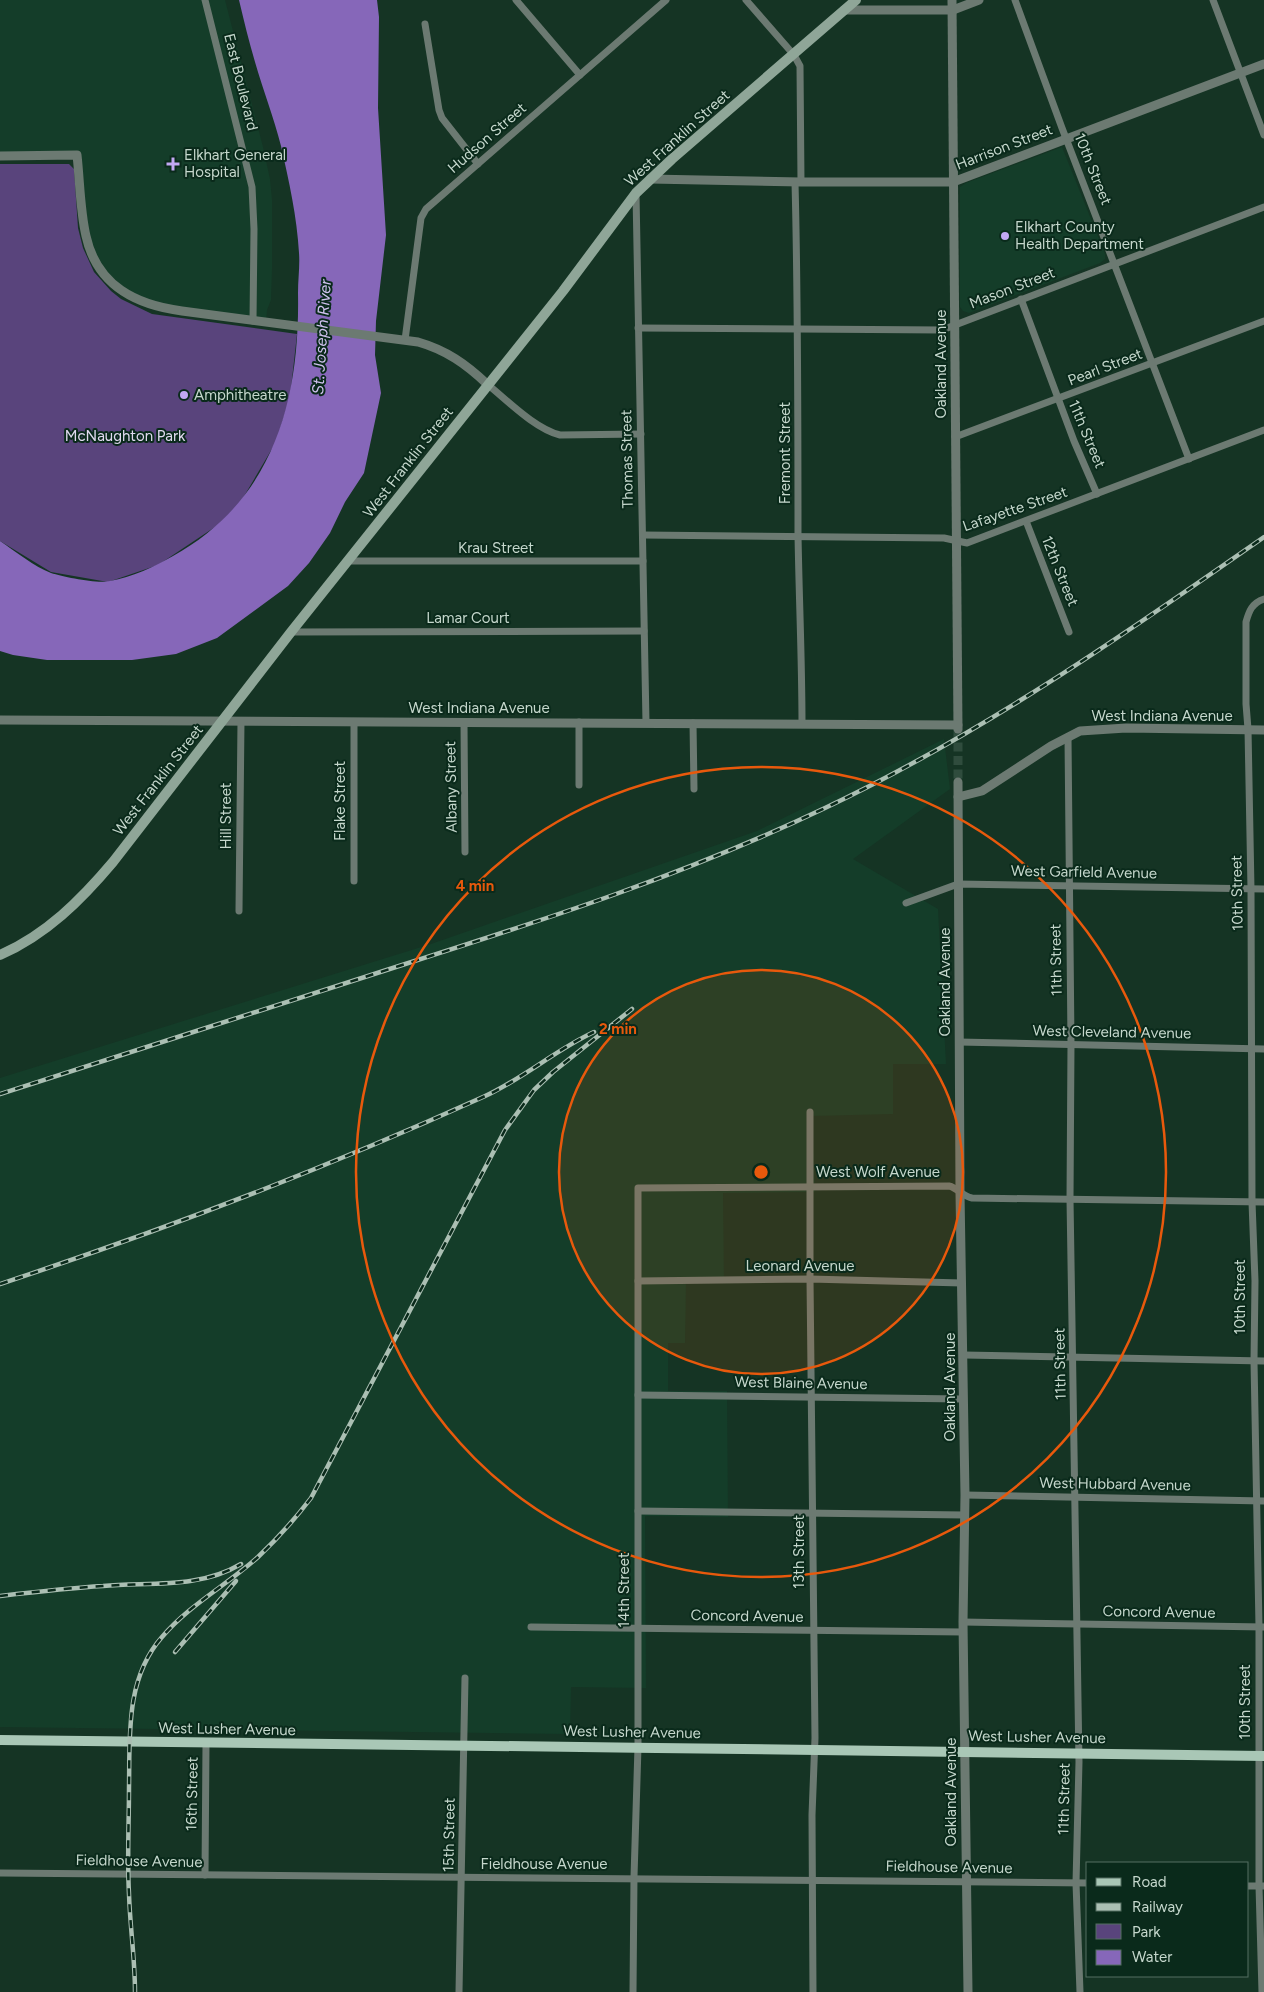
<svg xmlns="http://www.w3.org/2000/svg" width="1264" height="1992" viewBox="0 0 1264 1992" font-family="Figtree,sans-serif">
	<rect width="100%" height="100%" fill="#153424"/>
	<g fill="#143d29">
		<path d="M0,0H225L263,147L270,179L272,200V269L271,300L267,310L266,322L164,308L118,287L92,253L78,155L0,156Z"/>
		<path d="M1062,147L1105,254V259L1100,263L969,313L963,311L960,307V187L966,183Z"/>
		<path d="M944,739L950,789L853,859L938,909L946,1064H893V1114L812,1116L815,1192L723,1193L724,1283H686L685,1343H668V1391H727L728,1517L645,1516L646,1688L571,1687L570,1734L0,1727V1078L431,944L757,831Z"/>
	</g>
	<path fill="#59447c" d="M0,164H69L74,169L78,228L83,248L94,272L111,291L121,299L152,314L297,334L290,397L276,442L240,503L218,525L158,565L108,582L51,572L0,541Z"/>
	<path fill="#8667b9" d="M239,0H377L379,17L378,108L386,235L376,321L375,355L381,393L364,473L345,502L330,533L309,563L288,586L217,638L176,654L132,660H47L13,655L0,651V541C15,551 35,567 51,573C64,577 97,584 110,581C132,577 154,567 173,556C274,500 300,400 298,293C298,279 300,266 299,253C297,217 289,181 281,146C274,118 263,90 255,62C249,42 244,21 239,0Z"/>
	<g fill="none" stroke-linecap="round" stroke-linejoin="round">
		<path stroke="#2f4c3d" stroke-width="9" stroke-dasharray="9 4.5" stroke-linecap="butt" d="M958,729V782"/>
		<g stroke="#6c7a72" stroke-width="7">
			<path d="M205,0L252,187L254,229L253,321"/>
			<path d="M516,0L580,75"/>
			<path d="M746,0L794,55L800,66L801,182"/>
			<path d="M1015,0L1062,128L1189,459"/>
			<path d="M1213,0L1264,135"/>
			<path d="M425,24L439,110L442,118L478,164"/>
			<path d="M795,182C798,299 798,417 798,534C799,597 802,661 802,724"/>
			<path d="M636,194L646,723"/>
			<path d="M1021,299L1074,441L1097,494"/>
			<path d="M638,328L942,330L1264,207"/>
			<path d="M405,340L421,218L426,209L666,0"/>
			<path d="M487,384C507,400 535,429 560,435L641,434"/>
			<path d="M955,437L1264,321"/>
			<path d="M1026,521L1069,632"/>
			<path d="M643,535L944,538L967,543L1264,430"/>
			<path d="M349,561H643"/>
			<path d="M291,632L644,631"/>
			<path d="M464,722L465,852"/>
			<path d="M579,722V785"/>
			<path d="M693,723L694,789"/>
			<path d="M1068,737L1071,1044L1070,1199L1079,1762L1076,1883L1080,1992"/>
			<path d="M354,881V722"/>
			<path d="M906,903L958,884L1264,889"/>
			<path d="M239,911L241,721"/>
			<path d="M959,1042L1264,1049"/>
			<path d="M810,1112V1279L815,1738L812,1815L813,1992"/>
			<path d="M638,1281L810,1279L962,1283"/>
			<path d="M964,1355L1264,1361"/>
			<path d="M638,1395L963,1399"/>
			<path d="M965,1495L1264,1501"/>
			<path d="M638,1511L965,1515"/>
			<path d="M963,1622L1264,1627"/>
			<path d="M531,1627L963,1632"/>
			<path d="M0,1873L1088,1883"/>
			<path d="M205,1875L206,1744"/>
			<path d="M1248,1886H1264"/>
			<path d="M459,1992L465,1678"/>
			<path d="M633,1992L634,1877L638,1747V1188L949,1186C958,1188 962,1196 972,1198L1264,1202"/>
			<path d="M1262,1992L1259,1886V1627L1254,1361L1255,1281L1252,1202L1251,889L1248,729L1246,704V622C1249,611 1252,603 1264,599"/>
		</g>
		<g stroke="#6c7a72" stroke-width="9">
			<path d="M952,0L958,729"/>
			<path d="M844,10H953L979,0"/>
			<path d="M0,156L77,155C80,182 80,210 86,236C97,286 136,305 182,311L418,342C446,350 466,364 487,384"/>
			<path d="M650,179L801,182H953L1264,64"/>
			<path d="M0,720L958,725"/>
			<path d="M958,782L960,1193L965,1495L963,1622L968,1992"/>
			<path d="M958,797L982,791L1051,746L1080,731L1126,728L1264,730"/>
		</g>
		<path stroke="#8fa698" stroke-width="10" d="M0,955C46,935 81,900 113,862L291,632L563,291L636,193L672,159L856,0"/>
		<path stroke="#a9c7b6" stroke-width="10" d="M0,1740C421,1747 843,1748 1264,1756"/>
		<defs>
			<g id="rail">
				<path d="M0,1094C133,1051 266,1009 399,966C544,920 687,874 825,808C981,734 1122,636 1264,537"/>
				<path d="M0,1284C164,1230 326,1168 483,1097C523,1079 555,1050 594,1032"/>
				<path d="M0,1596C34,1592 69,1588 103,1586C150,1582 199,1589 241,1564"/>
				<path d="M175,1652L236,1581"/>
				<path d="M135,1992C135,1959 130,1927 129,1894C127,1859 129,1823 129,1788C130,1737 125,1679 162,1637C189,1605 227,1585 258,1557C277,1539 295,1519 311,1498L505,1130L534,1090L553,1072L632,1009"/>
			</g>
		</defs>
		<use href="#rail" stroke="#abbfb3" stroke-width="4.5"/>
		<use href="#rail" stroke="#0a2a1b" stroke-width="2.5" stroke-dasharray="8" stroke-linecap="butt"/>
	</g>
	<circle cx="761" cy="1172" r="202" fill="#e8590c" fill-opacity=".12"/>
	<g fill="none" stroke="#e8590c" stroke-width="2.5">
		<circle cx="761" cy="1172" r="202"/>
		<circle cx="761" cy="1172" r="405"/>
	</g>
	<g fill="#c2a8f3" stroke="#0a2a1b" stroke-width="2">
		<path d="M170.5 156.5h5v5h5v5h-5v5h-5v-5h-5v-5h5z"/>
		<circle cx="1005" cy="236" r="5"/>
		<circle cx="184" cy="395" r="5"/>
	</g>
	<g text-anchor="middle" stroke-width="4" stroke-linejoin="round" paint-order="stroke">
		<g font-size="15" fill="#c5d7cc" stroke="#0a2a1b">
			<text transform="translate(241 82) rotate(76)" y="5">East Boulevard</text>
			<text transform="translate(487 138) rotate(-41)" y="5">Hudson Street</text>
			<text transform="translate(677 138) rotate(-42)" y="5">West Franklin Street</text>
			<text transform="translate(1004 147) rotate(-21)" y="5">Harrison Street</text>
			<text transform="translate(1093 169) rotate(68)" y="5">10th Street</text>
			<text transform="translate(1012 288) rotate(-21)" y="5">Mason Street</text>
			<text transform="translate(941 364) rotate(-90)" y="5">Oakland Avenue</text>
			<text transform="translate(1105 367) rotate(-21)" y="5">Pearl Street</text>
			<text transform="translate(1087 434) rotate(67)" y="5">11th Street</text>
			<text transform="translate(785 453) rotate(-90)" y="5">Fremont Street</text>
			<text transform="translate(627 459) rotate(-91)" y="5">Thomas Street</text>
			<text transform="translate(408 462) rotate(-52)" y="5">West Franklin Street</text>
			<text transform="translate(1015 509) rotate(-19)" y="5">Lafayette Street</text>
			<text x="496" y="553">Krau Street</text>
			<text transform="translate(1060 571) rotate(68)" y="5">12th Street</text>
			<text x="468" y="623">Lamar Court</text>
			<text x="479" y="713">West Indiana Avenue</text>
			<text x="1162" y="721">West Indiana Avenue</text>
			<text transform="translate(158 780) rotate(-52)" y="5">West Franklin Street</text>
			<text transform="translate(451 787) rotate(-91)" y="5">Albany Street</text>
			<text transform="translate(340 801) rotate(-90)" y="5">Flake Street</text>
			<text transform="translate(226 816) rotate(-90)" y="5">Hill Street</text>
			<text transform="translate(1084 872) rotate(1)" y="5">West Garfield Avenue</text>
			<text transform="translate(1237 893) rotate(-91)" y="5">10th Street</text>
			<text transform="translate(1056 960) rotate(-91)" y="5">11th Street</text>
			<text transform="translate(945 982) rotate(-90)" y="5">Oakland Avenue</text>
			<text transform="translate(1112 1032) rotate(1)" y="5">West Cleveland Avenue</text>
			<text x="878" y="1177">West Wolf Avenue</text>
			<text x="800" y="1271">Leonard Avenue</text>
			<text transform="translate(1240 1297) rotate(-90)" y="5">10th Street</text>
			<text transform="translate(1060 1364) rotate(-91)" y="5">11th Street</text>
			<text transform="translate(801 1383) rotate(1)" y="5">West Blaine Avenue</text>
			<text transform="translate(950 1387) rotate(-90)" y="5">Oakland Avenue</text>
			<text transform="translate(1115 1484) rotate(1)" y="5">West Hubbard Avenue</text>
			<text transform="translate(799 1552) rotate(-90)" y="5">13th Street</text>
			<text transform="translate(624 1590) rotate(-90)" y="5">14th Street</text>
			<text transform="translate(1159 1612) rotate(1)" y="5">Concord Avenue</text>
			<text transform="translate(747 1616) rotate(1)" y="5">Concord Avenue</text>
			<text transform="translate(1245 1702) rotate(-90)" y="5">10th Street</text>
			<text transform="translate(227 1729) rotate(1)" y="5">West Lusher Avenue</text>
			<text transform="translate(632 1732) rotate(1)" y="5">West Lusher Avenue</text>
			<text transform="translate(1037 1737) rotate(1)" y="5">West Lusher Avenue</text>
			<text transform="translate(951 1792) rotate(-90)" y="5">Oakland Avenue</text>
			<text transform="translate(192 1794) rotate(-89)" y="5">16th Street</text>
			<text transform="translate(1064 1799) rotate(-89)" y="5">11th Street</text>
			<text transform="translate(449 1835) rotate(-89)" y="5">15th Street</text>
			<text transform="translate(139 1861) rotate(1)" y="5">Fieldhouse Avenue</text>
			<text x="544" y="1869">Fieldhouse Avenue</text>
			<text transform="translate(949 1867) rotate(1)" y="5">Fieldhouse Avenue</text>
		</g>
		<g font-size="15" fill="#c5d7cc" stroke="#0a2a1b" text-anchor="start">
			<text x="184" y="160">Elkhart General<tspan x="184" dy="17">Hospital</tspan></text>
			<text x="1015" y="232">Elkhart County<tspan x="1015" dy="17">Health Department</tspan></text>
			<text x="194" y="400">Amphitheatre</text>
		</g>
		<g font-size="15" fill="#e1daf0" stroke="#0a2a1b">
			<text x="125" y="441">McNaughton Park</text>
		</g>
		<g font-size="16" font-style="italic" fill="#d0c2ee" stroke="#0a2a1b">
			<text transform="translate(321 337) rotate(-86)" y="6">St. Joseph River</text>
		</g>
	</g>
	<circle cx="761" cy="1172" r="8" fill="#e8590c" stroke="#0a2a1b" stroke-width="2.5"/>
	<g font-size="15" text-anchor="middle" font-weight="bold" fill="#e8590c" stroke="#0a2a1b" stroke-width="4" stroke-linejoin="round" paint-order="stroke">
		<text x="475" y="891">4 min</text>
		<text x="618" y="1034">2 min</text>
	</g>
	<rect x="1086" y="1862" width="162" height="115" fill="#0a2a1b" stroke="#556f62"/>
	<rect x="1096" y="1878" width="25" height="8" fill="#a9c7b6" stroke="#556f62"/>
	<text x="1132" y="1887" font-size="15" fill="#c5d7cc">Road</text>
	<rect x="1096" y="1903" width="25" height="8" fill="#abbfb3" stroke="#556f62"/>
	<text x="1132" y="1912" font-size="15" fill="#c5d7cc">Railway</text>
	<rect x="1096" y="1924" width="25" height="15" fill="#59447c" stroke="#556f62"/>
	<text x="1132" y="1937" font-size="15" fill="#c5d7cc">Park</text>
	<rect x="1096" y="1950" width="25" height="15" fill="#8667b9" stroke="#556f62"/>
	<text x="1132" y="1962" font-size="15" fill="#c5d7cc">Water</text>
</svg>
